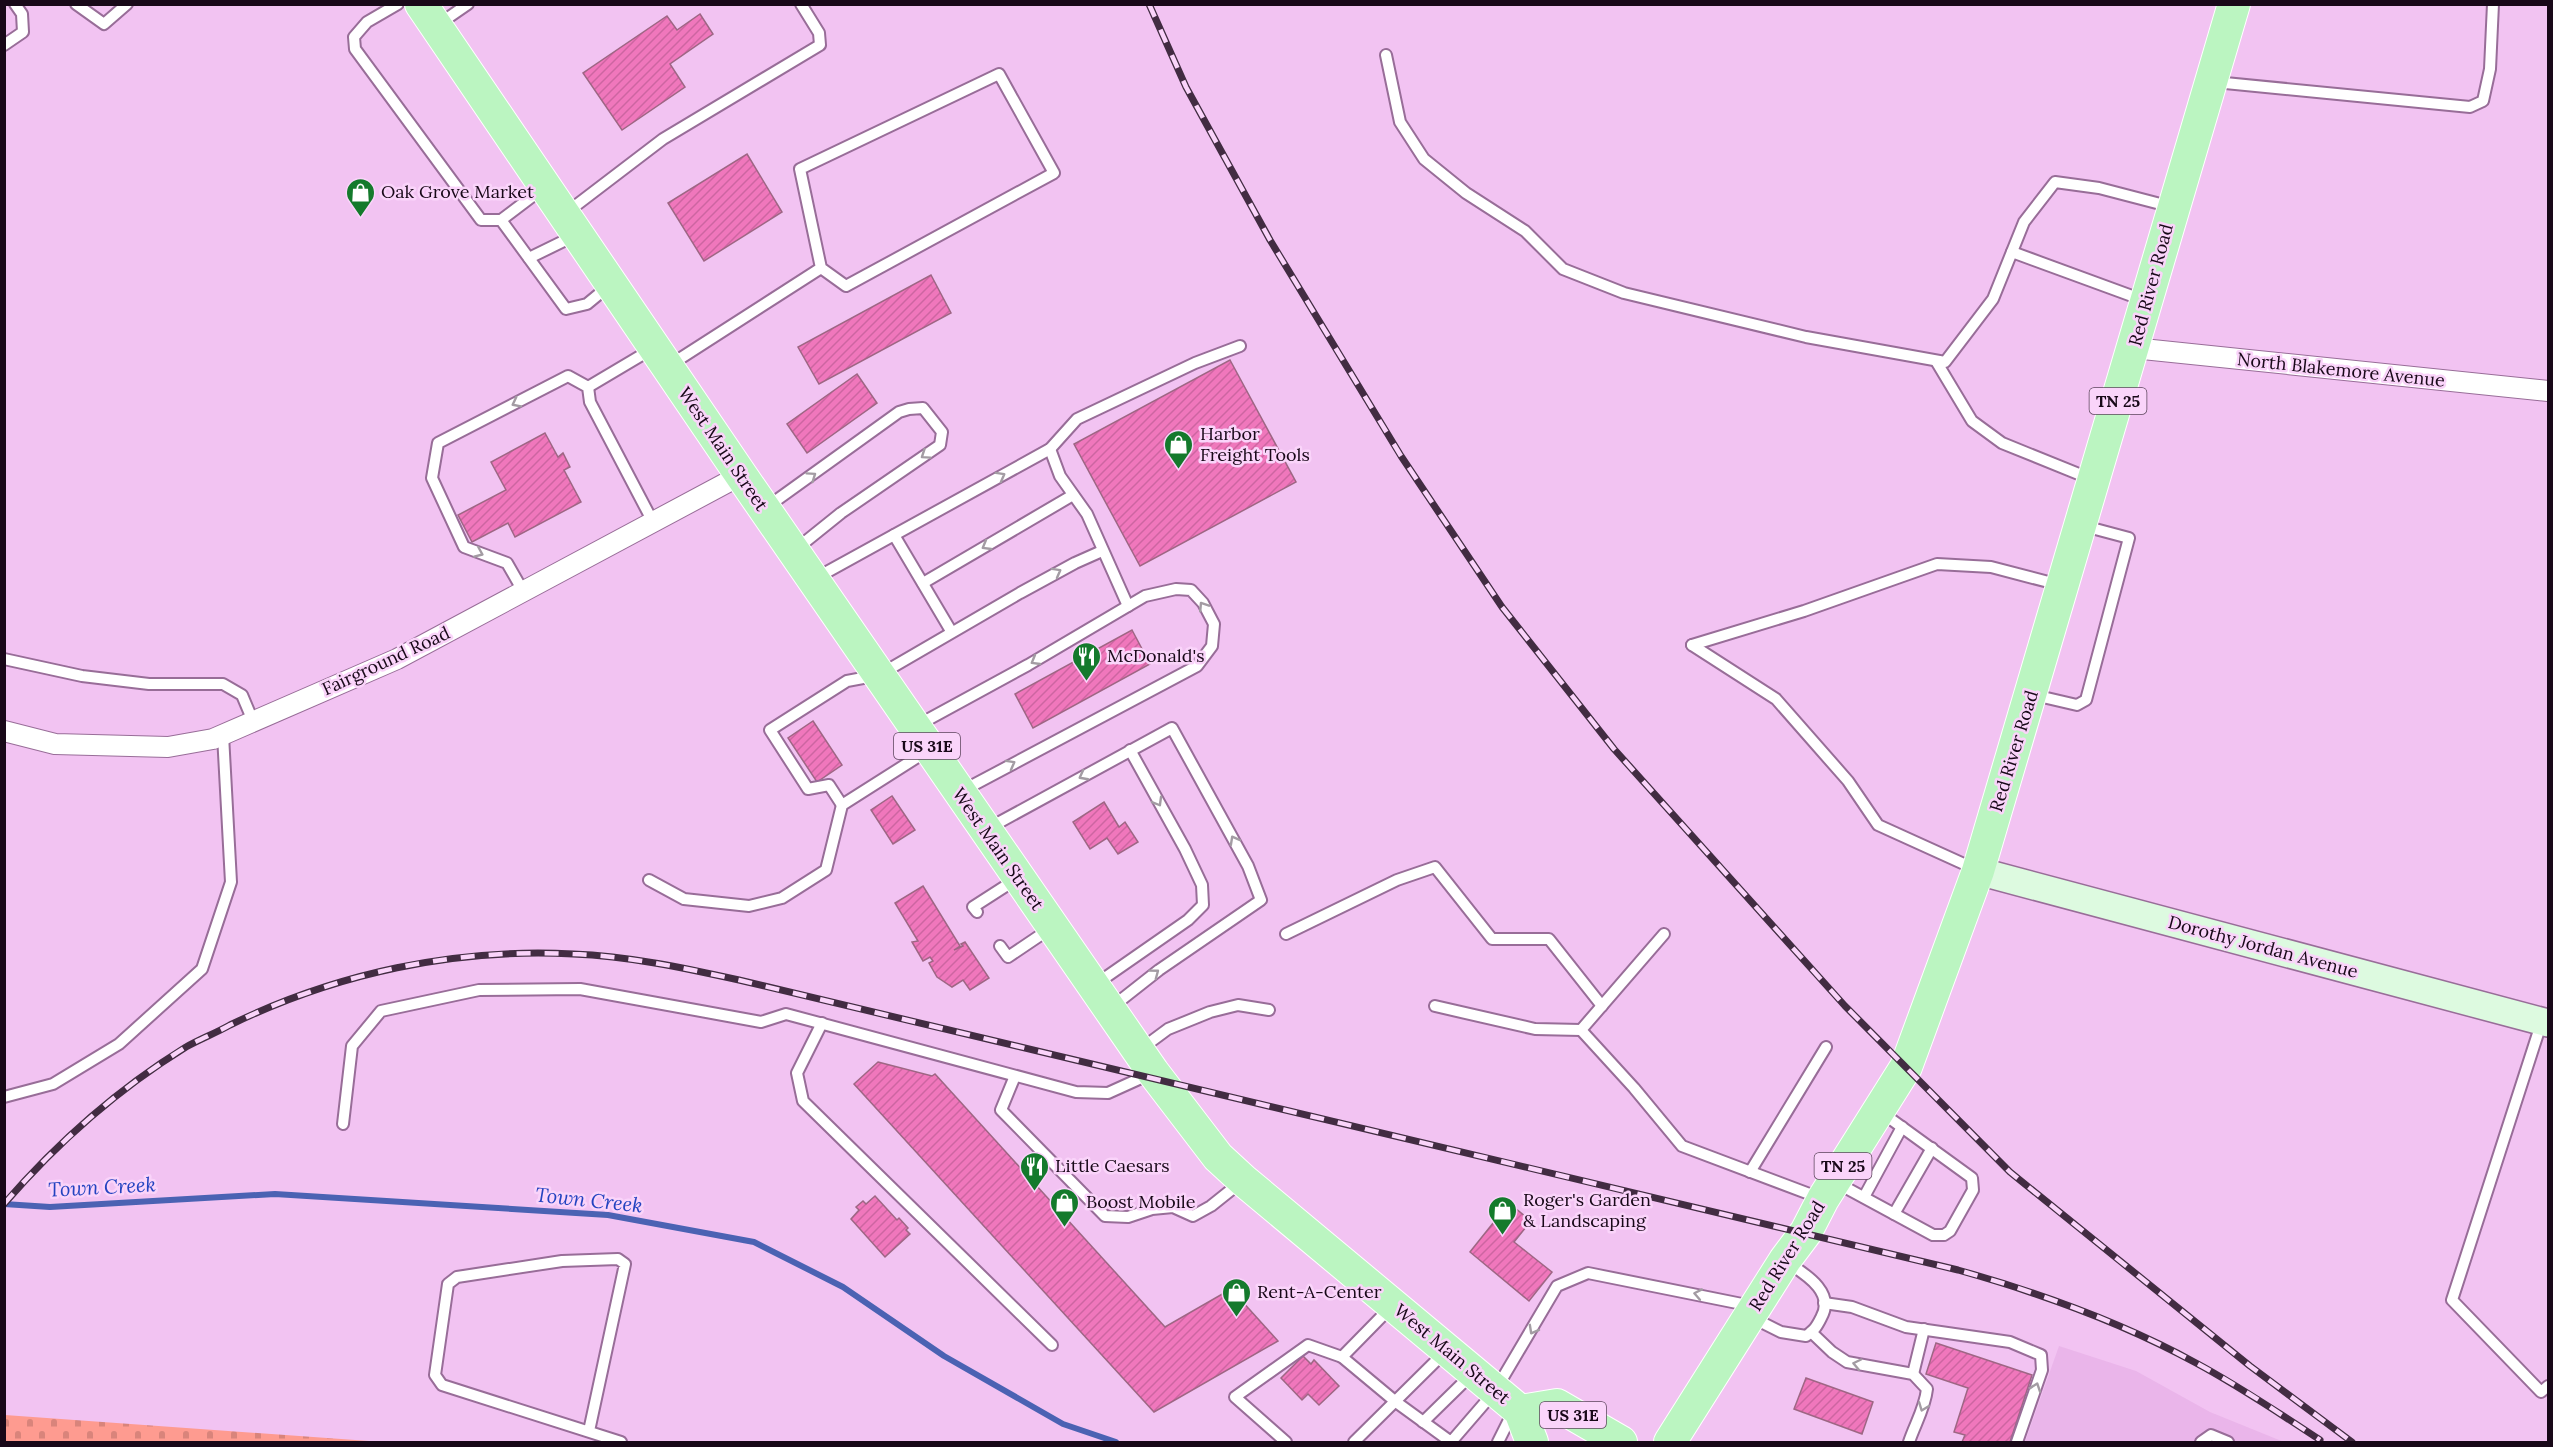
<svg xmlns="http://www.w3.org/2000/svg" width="2553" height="1447" viewBox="0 0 2553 1447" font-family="Lora,serif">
	<defs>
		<pattern id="cemetery-stones" width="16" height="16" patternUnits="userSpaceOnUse" patternTransform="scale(1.5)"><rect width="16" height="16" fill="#fe9b90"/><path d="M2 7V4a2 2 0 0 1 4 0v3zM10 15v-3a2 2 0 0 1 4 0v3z" fill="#d9847b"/></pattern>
		<pattern id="building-hatch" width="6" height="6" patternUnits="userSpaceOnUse" patternTransform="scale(1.5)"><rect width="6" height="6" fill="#f077bc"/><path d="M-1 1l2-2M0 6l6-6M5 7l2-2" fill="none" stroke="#cd65a1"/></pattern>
	</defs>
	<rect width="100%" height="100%" fill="#f2c3f2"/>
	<path fill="#eab5ea" d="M2059,1346L2136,1371L2210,1412L2284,1442H2025Z"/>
	<path fill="url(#cemetery-stones)" d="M5,1415L383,1442H5Z"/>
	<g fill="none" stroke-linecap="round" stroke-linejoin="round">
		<path stroke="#4b62b3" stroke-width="6" d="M4,1204L50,1207L275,1194L608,1215L754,1242L843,1287L944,1356L1063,1424L1116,1442"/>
	</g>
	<g fill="url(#building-hatch)" stroke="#9e6684" stroke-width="1.5">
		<path d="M700,14L713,34L670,64L685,87L622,130L583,73L667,16L677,30Z"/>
		<path d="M747,154L782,212L704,261L668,203Z"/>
		<path d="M931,275L951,313L819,384L798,347Z"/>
		<path d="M1230,360L1296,482L1140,566L1074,444Z"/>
		<path d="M857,374L877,403L807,453L787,424Z"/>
		<path d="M545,433L558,457L563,453L570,467L564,470L581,502L515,537L508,523L472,542L458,515L506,490L491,462Z"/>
		<path d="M1132,630L1150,664L1033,728L1015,694Z"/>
		<path d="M813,721L842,765L817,782L788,738Z"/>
		<path d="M892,796L915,830L893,844L871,810Z"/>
		<path d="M1104,802L1119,827L1125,822L1138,842L1118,854L1107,838L1090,849L1073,822Z"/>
		<path d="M923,886L960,946L954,950L963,946L961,944L965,942L989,978L970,990L963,980L952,987L937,977L929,963L933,961L930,957L923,961L912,942L918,941L895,903Z"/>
		<path d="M878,1062L932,1076L935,1074L1165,1327L1231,1289L1278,1341L1154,1412L854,1084Z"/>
		<path d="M875,1196L897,1220L899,1218L908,1228L906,1230L910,1234L885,1257L851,1219L859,1210L856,1207L863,1201L866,1204Z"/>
		<path d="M1509,1203L1531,1221L1514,1242L1552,1272L1529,1301L1470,1252Z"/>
		<path d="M1936,1343L2032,1375L2010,1442H1962L1965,1435L1954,1432L1968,1388L1926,1374Z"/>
		<path d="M1303,1356L1311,1364L1314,1360L1339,1386L1319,1405L1308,1394L1302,1400L1281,1378Z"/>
		<path d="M1806,1378L1873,1402L1862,1434L1794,1409Z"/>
	</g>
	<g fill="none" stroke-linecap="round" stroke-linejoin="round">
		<defs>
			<g id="lane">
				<path d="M76,4L104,24L127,4"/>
				<path d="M398,4L367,22L354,37L355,49L481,220H501L542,189"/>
				<path d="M439,24L468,4"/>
				<path d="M4,45L23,32L22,14L15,4"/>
				<path d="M1386,55L1400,122L1424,159L1466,193L1525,231L1563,269L1624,293L1806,337L1945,362L1993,299L2024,222L2055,182L2099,188L2172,207"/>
				<path d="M2215,82L2470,107L2483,101L2490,69L2493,4"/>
				<path d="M566,213L663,139L820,45L819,33L801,4"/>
				<path d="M501,220L566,309L587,304L610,285"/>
				<path d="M2012,252L2143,300"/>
				<path d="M529,258L574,236"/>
				<path d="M1936,361L1972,421L2002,443L2091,479"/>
				<path d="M670,365L821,268L800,169L999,74L1054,173L846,286L821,268"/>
				<path d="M588,387L652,349"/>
				<path d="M1050,449L1060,476L1087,514L1128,606"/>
				<path d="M767,507L899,412L909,409L923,408L942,432L940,445L841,513L795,550"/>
				<path d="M894,535L951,631"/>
				<path d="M816,578L1050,449L1077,419L1195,363L1240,346"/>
				<path d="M923,583L1073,495"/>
				<path d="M523,591L507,563L464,547L432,478L438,443L568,376L588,387L590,402L653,522"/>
				<path d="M1692,645L1804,611L1937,564L1991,567L2060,585"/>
				<path d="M1692,645L1776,699L1848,781L1878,825L1975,869"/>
				<path d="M4,659L82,676L149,684H223L242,695L253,721"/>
				<path d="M2034,695L2077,705L2086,700L2129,538L2084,526"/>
				<path d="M918,725L1028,665L1145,596L1176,589L1191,590L1203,603L1214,624L1212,646L1197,666L962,791"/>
				<path d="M842,805L829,785L808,789L770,730L847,681L879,675L1020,593L1075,563L1102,551"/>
				<path d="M987,829L1172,728L1248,866L1261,900L1159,970L1112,1007"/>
				<path d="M649,880L684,899L749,906L782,898L826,870L842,805L927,751"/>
				<path d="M977,912L973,907L1015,880"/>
				<path d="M1286,934L1397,880L1435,867L1492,939H1549L1602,1006"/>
				<path d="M1664,934L1581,1030L1634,1088L1682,1146L1820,1198"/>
				<path d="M1000,946L1008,957L1051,928"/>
				<path d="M1096,984L1188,920L1203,905L1202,885L1185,849L1130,750"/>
				<path d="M1435,1006L1535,1029L1581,1030"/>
				<path d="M2542,1021L2452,1300L2541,1392L2548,1386"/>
				<path d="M822,1023L797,1073L803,1101L1052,1345"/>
				<path d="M1141,1049L1168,1029L1210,1012L1238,1005L1269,1010"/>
				<path d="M1015,1076L1001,1110L1105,1216L1128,1217L1152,1209L1173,1207L1193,1216L1211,1206L1241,1182"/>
				<path d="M4,1097L53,1084L119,1044L202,969L231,882L223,735"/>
				<path d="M343,1124L352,1046L381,1011L479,990L580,989L761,1022L786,1014L1076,1092L1108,1093L1150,1074"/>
				<path d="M1750,1172L1826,1047"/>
				<path d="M1837,1183L1933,1235H1944L1950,1231L1973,1190L1972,1178L1881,1112"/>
				<path d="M1864,1197L1902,1127"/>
				<path d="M1894,1214L1932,1148"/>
				<path d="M1824,1303L1852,1307L1906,1327L2010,1342L2041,1355L2042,1370L2017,1442"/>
				<path d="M1391,1307L1342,1357L1396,1402L1451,1442L1495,1391L1557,1286L1588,1273L1752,1306"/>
				<path d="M1753,1318L1781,1332L1806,1336C1814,1331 1817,1326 1821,1318C1836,1292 1805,1274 1787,1262"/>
				<path d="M1811,1332L1832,1352L1847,1362L1913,1374L1927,1389C1925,1408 1915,1424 1909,1442"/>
				<path d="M1913,1374L1924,1329"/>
				<path d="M1423,1422L1471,1375"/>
				<path d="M589,1431L625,1264L618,1259L562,1261L457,1277L448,1284L435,1375L442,1385L621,1442"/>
				<path d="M1286,1442L1235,1397L1308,1345L1342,1357"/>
				<path d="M1354,1442L1445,1352"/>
				<path d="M1498,1442L1514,1410"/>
				<path d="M2201,1442L2211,1435L2228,1442"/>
			</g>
			<g id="street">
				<path d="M2133,348L2548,391"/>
				<path d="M4,731L55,744L168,747L213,739L397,659L741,475"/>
			</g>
			<path id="secondary" d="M1978,871L2548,1023"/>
			<g id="primary">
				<path d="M421,4L741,475L1153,1072L1218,1157L1243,1180L1520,1411L1532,1442"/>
				<path d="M1520,1411L1557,1405L1621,1442"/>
				<path d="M1670,1442L1785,1260L1806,1232L1823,1199L1906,1067L1978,871L2234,4"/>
			</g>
		</defs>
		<use href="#lane" stroke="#986d98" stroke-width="14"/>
		<use href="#street" stroke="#986d98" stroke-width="22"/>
		<use href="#secondary" stroke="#986d98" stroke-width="30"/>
		<use href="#primary" stroke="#fff" stroke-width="34"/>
		<use href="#lane" stroke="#fff" stroke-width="10"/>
		<use href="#street" stroke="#fff" stroke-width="20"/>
		<use href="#secondary" stroke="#ddfae0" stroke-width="27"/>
		<use href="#primary" stroke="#bbf5c1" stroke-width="32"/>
		<defs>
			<g id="rail">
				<path d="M1149,4L1186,87L1270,240L1401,456L1502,607L1614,749L1845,1006L2010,1172L2250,1366L2352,1442"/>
				<path d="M4,1204C56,1144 118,1089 186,1047C200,1039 216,1033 230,1025C337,973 454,948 573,954C629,956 684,968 739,980L1958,1270C2040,1293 2121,1322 2196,1363C2239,1386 2279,1413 2320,1440"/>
			</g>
		</defs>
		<use href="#rail" stroke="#422c42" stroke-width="7"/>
		<use href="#rail" stroke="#fad4fa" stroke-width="4.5" stroke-dasharray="14" stroke-linecap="butt"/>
	</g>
	<defs><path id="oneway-chevron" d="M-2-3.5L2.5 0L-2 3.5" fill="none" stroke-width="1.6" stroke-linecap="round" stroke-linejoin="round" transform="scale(1.5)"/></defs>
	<g stroke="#a39ca3">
		<use href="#oneway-chevron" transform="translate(516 403) rotate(153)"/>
		<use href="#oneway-chevron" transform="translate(925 455) rotate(146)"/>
		<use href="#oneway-chevron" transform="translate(812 476) rotate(-35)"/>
		<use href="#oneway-chevron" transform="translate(1001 476) rotate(-29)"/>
		<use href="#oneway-chevron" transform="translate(986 546) rotate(150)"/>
		<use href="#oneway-chevron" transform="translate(479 553) rotate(23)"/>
		<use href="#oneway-chevron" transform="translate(1057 572) rotate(-29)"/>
		<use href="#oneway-chevron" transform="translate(1203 606) rotate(-123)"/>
		<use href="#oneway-chevron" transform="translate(1035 661) rotate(150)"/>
		<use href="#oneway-chevron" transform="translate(1011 764) rotate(-29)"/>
		<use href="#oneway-chevron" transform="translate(1083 776) rotate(152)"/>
		<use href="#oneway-chevron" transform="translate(1158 802) rotate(60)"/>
		<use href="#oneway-chevron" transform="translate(1234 840) rotate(-119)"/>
		<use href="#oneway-chevron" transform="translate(1155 973) rotate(-37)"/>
		<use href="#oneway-chevron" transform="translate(1698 1294) rotate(-169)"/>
		<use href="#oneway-chevron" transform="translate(1533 1330) rotate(119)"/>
		<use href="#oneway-chevron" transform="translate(1857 1364) rotate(-168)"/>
		<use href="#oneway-chevron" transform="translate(2036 1387) rotate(-71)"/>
		<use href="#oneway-chevron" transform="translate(1923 1407) rotate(111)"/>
	</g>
	<defs>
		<symbol id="shop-pin" viewBox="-11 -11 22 30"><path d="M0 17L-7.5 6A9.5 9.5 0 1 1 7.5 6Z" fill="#147a2c" stroke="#fad4fa"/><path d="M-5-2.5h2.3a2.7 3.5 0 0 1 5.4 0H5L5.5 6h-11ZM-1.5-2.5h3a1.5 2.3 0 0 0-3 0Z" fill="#fff"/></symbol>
		<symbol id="restaurant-pin" viewBox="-11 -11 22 30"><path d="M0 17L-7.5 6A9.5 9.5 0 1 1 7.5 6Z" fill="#147a2c" stroke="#fad4fa"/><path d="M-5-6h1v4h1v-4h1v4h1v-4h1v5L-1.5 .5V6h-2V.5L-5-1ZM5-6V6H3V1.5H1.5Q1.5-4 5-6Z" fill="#fff"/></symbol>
	</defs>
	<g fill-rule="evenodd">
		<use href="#shop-pin" x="344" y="176" width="33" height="45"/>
		<use href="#shop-pin" x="1162" y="428" width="33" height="45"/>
		<use href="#restaurant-pin" x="1070" y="640" width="33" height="45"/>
		<use href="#restaurant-pin" x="1018" y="1150" width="33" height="45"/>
		<use href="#shop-pin" x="1048" y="1186" width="33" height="45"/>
		<use href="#shop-pin" x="1486" y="1194" width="33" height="45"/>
		<use href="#shop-pin" x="1220" y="1276" width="33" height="45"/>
	</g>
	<g text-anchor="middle" stroke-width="5" stroke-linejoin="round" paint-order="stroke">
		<g fill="#fad4fa" stroke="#5c455c" stroke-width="1.5">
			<rect x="2089.5" y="388" width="57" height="26" rx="4.5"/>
			<rect x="894" y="733" width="66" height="26" rx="4.5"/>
			<rect x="1814.5" y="1153" width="57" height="26" rx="4.5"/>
			<rect x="1540" y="1402" width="66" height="26" rx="4.5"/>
		</g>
		<g font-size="16" font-weight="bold" fill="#180818">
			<text x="2118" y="407">TN 25</text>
			<text x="927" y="752">US 31E</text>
			<text x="1843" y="1172">TN 25</text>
			<text x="1573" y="1421">US 31E</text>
		</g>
		<g font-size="18" fill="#180818" stroke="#fad4fa" text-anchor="start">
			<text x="381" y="198">Oak Grove Market</text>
			<text x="1200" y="440">Harbor<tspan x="1200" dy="21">Freight Tools</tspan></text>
			<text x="1107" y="662">McDonald's</text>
			<text x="1055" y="1172">Little Caesars</text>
			<text x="1523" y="1206">Roger's Garden<tspan x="1523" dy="21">&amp; Landscaping</tspan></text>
			<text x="1086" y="1208">Boost Mobile</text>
			<text x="1257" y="1298">Rent-A-Center</text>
		</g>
		<g font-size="18" fill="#180818" stroke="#fad4fa">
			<text transform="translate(2151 285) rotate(-75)" y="6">Red River Road</text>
			<text transform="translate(2341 370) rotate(6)" y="6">North Blakemore Avenue</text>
			<text transform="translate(723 449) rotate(56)" y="6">West Main Street</text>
			<text transform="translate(386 661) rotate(-25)" y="6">Fairground Road</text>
			<text transform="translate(2014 751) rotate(-73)" y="6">Red River Road</text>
			<text transform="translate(998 849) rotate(55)" y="6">West Main Street</text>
			<text transform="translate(2263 947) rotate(15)" y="6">Dorothy Jordan Avenue</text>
			<text transform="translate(1787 1256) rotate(-58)" y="6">Red River Road</text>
			<text transform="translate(1452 1354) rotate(40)" y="6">West Main Street</text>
		</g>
		<g font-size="20" font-style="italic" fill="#2343c0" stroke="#fad4fa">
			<text transform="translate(102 1187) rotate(-3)" y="7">Town Creek</text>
			<text transform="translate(589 1200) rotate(6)" y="7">Town Creek</text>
		</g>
	</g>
	<rect width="2553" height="1447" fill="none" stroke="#180818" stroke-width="12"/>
</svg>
